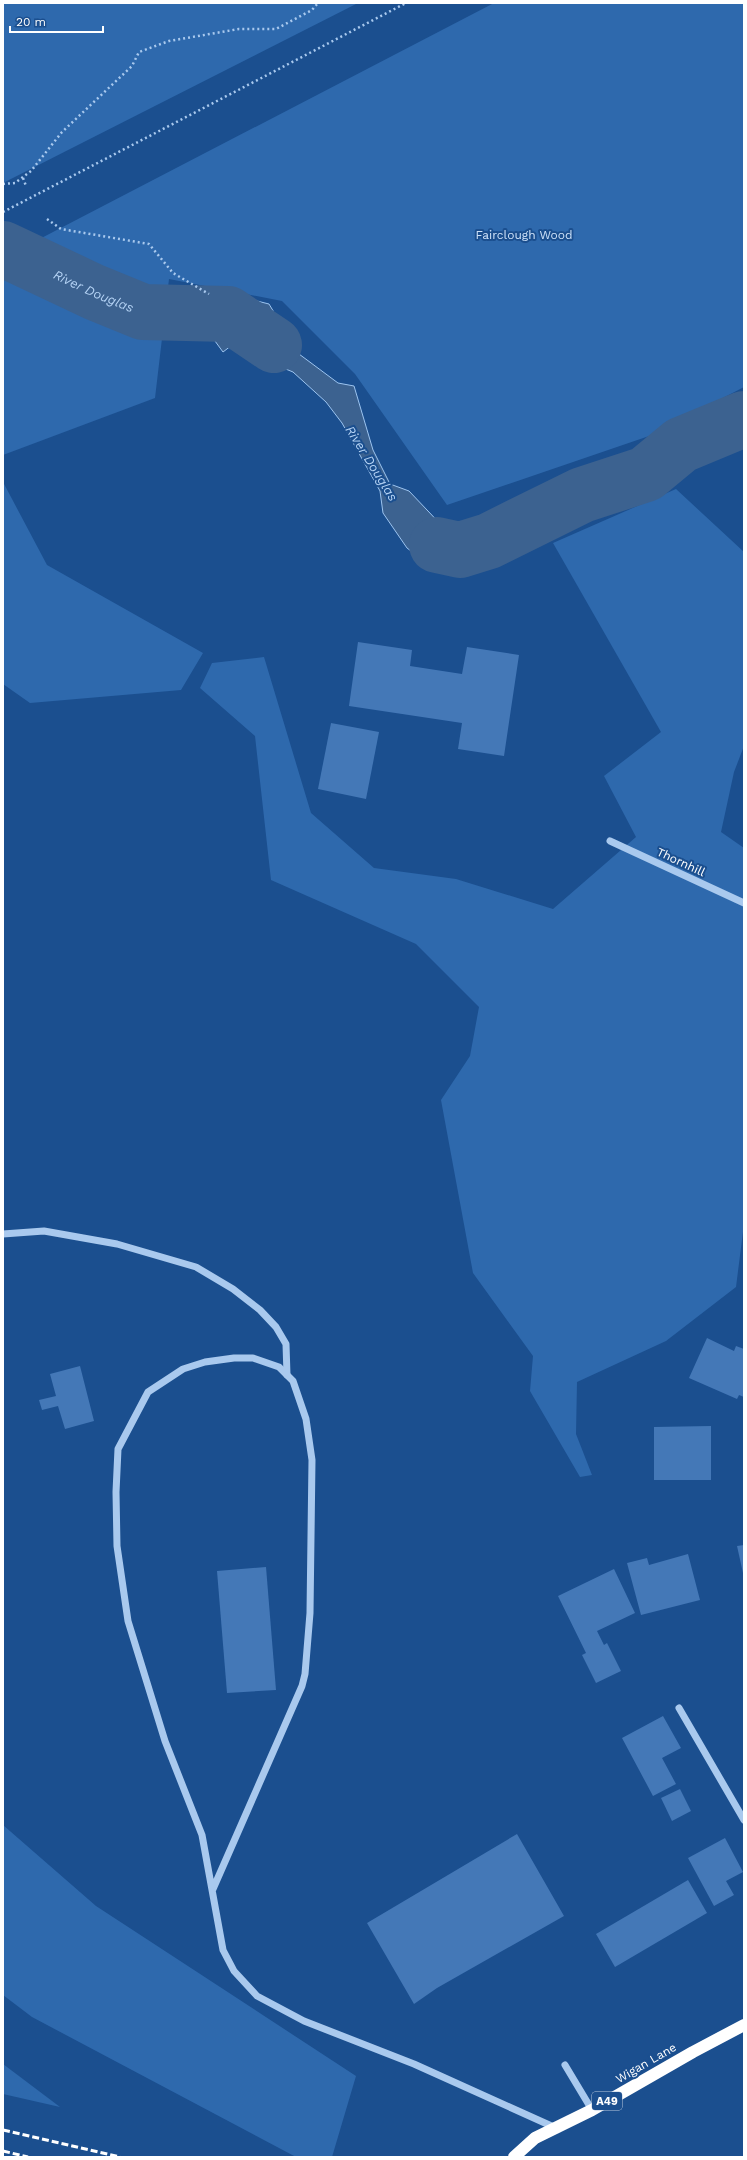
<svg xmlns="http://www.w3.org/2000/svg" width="747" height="2160" viewBox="0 0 747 2160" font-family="'Work Sans',sans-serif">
	<rect width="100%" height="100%" fill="#1b4f8f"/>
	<g fill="#2e69ad">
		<path d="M3,3H358L3,183Z"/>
		<path d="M494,3H744V387L652,435L447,505L355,374L282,301L169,279L155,398L3,455V258Z"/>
		<path d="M3,482L47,565L203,653L181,690L30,703L3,684Z"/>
		<path d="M676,489L744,552V746L734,772L721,832L744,848V1224L736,1287L666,1341L577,1382L576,1434L592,1475L580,1477L530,1391L533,1356L473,1273L441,1100L470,1056L479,1007L416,944L271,880L255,736L200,688L212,663L264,657L311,813L374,868L456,879L553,909L636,837L604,776L661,732L553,543Z"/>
		<path d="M3,1825L96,1906L356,2076L332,2157H296L32,2017L3,1995Z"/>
		<path d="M3,2064L60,2107L3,2094Z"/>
	</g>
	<path fill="#3c6290" stroke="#9cc4f0" d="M241,297L269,304L299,354L338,383L354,386L373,450L390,484L409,491L446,530H481L504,520L512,534L505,560L472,571L440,573L407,548L383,513L380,491L342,423L326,402L293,372L249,354L236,342L223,352L204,326L207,306L244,312Z"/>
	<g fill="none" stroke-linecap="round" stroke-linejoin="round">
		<g stroke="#3c6290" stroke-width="56">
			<path id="s1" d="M3,249L94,292L143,312L228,314L274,345"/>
			<path d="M437,545L460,550L489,541L582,495L646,474L681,445L744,419"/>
		</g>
	</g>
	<g fill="#4478b7">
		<path d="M358,642L412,650L410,666L462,674L467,647L519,655L504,756L458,749L462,723L349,706Z"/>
		<path d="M331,723L379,732L366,799L318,789Z"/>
		<path d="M707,1338L734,1351L736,1346L744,1349V1397L739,1395L737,1399L689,1378Z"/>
		<path d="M80,1366L94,1421L65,1429L58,1406L42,1410L39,1400L56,1396L50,1374Z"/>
		<path d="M711,1426V1480H654V1427Z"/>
		<path d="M744,1545V1573H743L737,1546Z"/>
		<path d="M688,1554L700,1600L641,1615L627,1563L647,1558L649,1565Z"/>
		<path d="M266,1567L276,1690L227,1693L217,1571Z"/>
		<path d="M614,1569L635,1613L597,1631L604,1645L607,1643L621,1671L596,1683L582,1655L586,1653L558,1596Z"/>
		<path d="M663,1716L681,1748L662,1758L676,1784L653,1796L622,1738Z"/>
		<path d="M680,1789L691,1811L672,1821L661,1798Z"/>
		<path d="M517,1834L564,1916L437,1988L414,2004L367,1923Z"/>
		<path d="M725,1838L743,1872L726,1881L734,1895L714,1906L688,1858Z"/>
		<path d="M688,1880L707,1913L615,1967L596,1934Z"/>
	</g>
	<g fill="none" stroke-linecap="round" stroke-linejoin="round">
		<g stroke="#a9c9ee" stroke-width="2.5" stroke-dasharray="2 3" stroke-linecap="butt">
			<path d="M23,178L26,186"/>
			<path d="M3,184L15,183L31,171L62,132L132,66L139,52L169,41L239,29H276L312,10L318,3"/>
			<path d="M3,212L406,3"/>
			<path d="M47,219L61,229L149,244L173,273L209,294"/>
		</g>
		<g stroke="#a9c9ee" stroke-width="7">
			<path d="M610,841L744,903"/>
			<path d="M3,1234L44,1231L117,1244L196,1267L233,1289L260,1310L276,1327L286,1344L287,1375"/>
			<path d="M679,1708L744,1820"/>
			<path d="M213,1889L302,1686L305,1674L310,1613L312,1460L306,1419L293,1381L279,1367L253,1358H234L205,1362L183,1369L148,1392L118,1449L116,1492L117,1546L128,1621L165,1741L202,1835L223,1950L234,1971L257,1996L304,2021L414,2064L556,2128"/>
			<path d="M565,2065L592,2110"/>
		</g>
		<path stroke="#fff" stroke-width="12" d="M514,2157L535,2138L592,2110L693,2052L744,2025"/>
		<g stroke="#fff" stroke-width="3" stroke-dasharray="7 3" stroke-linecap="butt">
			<path d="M3,2130L120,2157"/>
			<path d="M3,2151L28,2157"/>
		</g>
	</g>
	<g text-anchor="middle" stroke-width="4" stroke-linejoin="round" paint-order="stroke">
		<rect fill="#1b4f8f" stroke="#bbcadd" stroke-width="1" x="592" y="2092" width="30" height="18" rx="3"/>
		<g font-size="11" font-weight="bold" fill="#fff">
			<text x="607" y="2105">A49</text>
		</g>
		<g font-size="12" fill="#cfe3fa" stroke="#1b4f8f">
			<text x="524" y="239">Fairclough Wood</text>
		</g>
		<g font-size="12" fill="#fff" stroke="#1b4f8f">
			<text transform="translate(681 862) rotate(25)" y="4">Thornhill</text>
			<text transform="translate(646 2063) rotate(-30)" y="4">Wigan Lane</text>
		</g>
		<g font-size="13" font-style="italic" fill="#b5d3f5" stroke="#1b4f8f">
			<text dy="5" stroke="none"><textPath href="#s1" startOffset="100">River Douglas</textPath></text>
			<text transform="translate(372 463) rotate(58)" y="5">River Douglas</text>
		</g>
	</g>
	<rect width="747" height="2160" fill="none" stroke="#ffffff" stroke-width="8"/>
	<path d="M10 26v6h93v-6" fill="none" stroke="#ffffff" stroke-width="2"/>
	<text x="16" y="26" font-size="12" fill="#ffffff" stroke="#1b4f8f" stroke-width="3" paint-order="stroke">20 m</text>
</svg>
